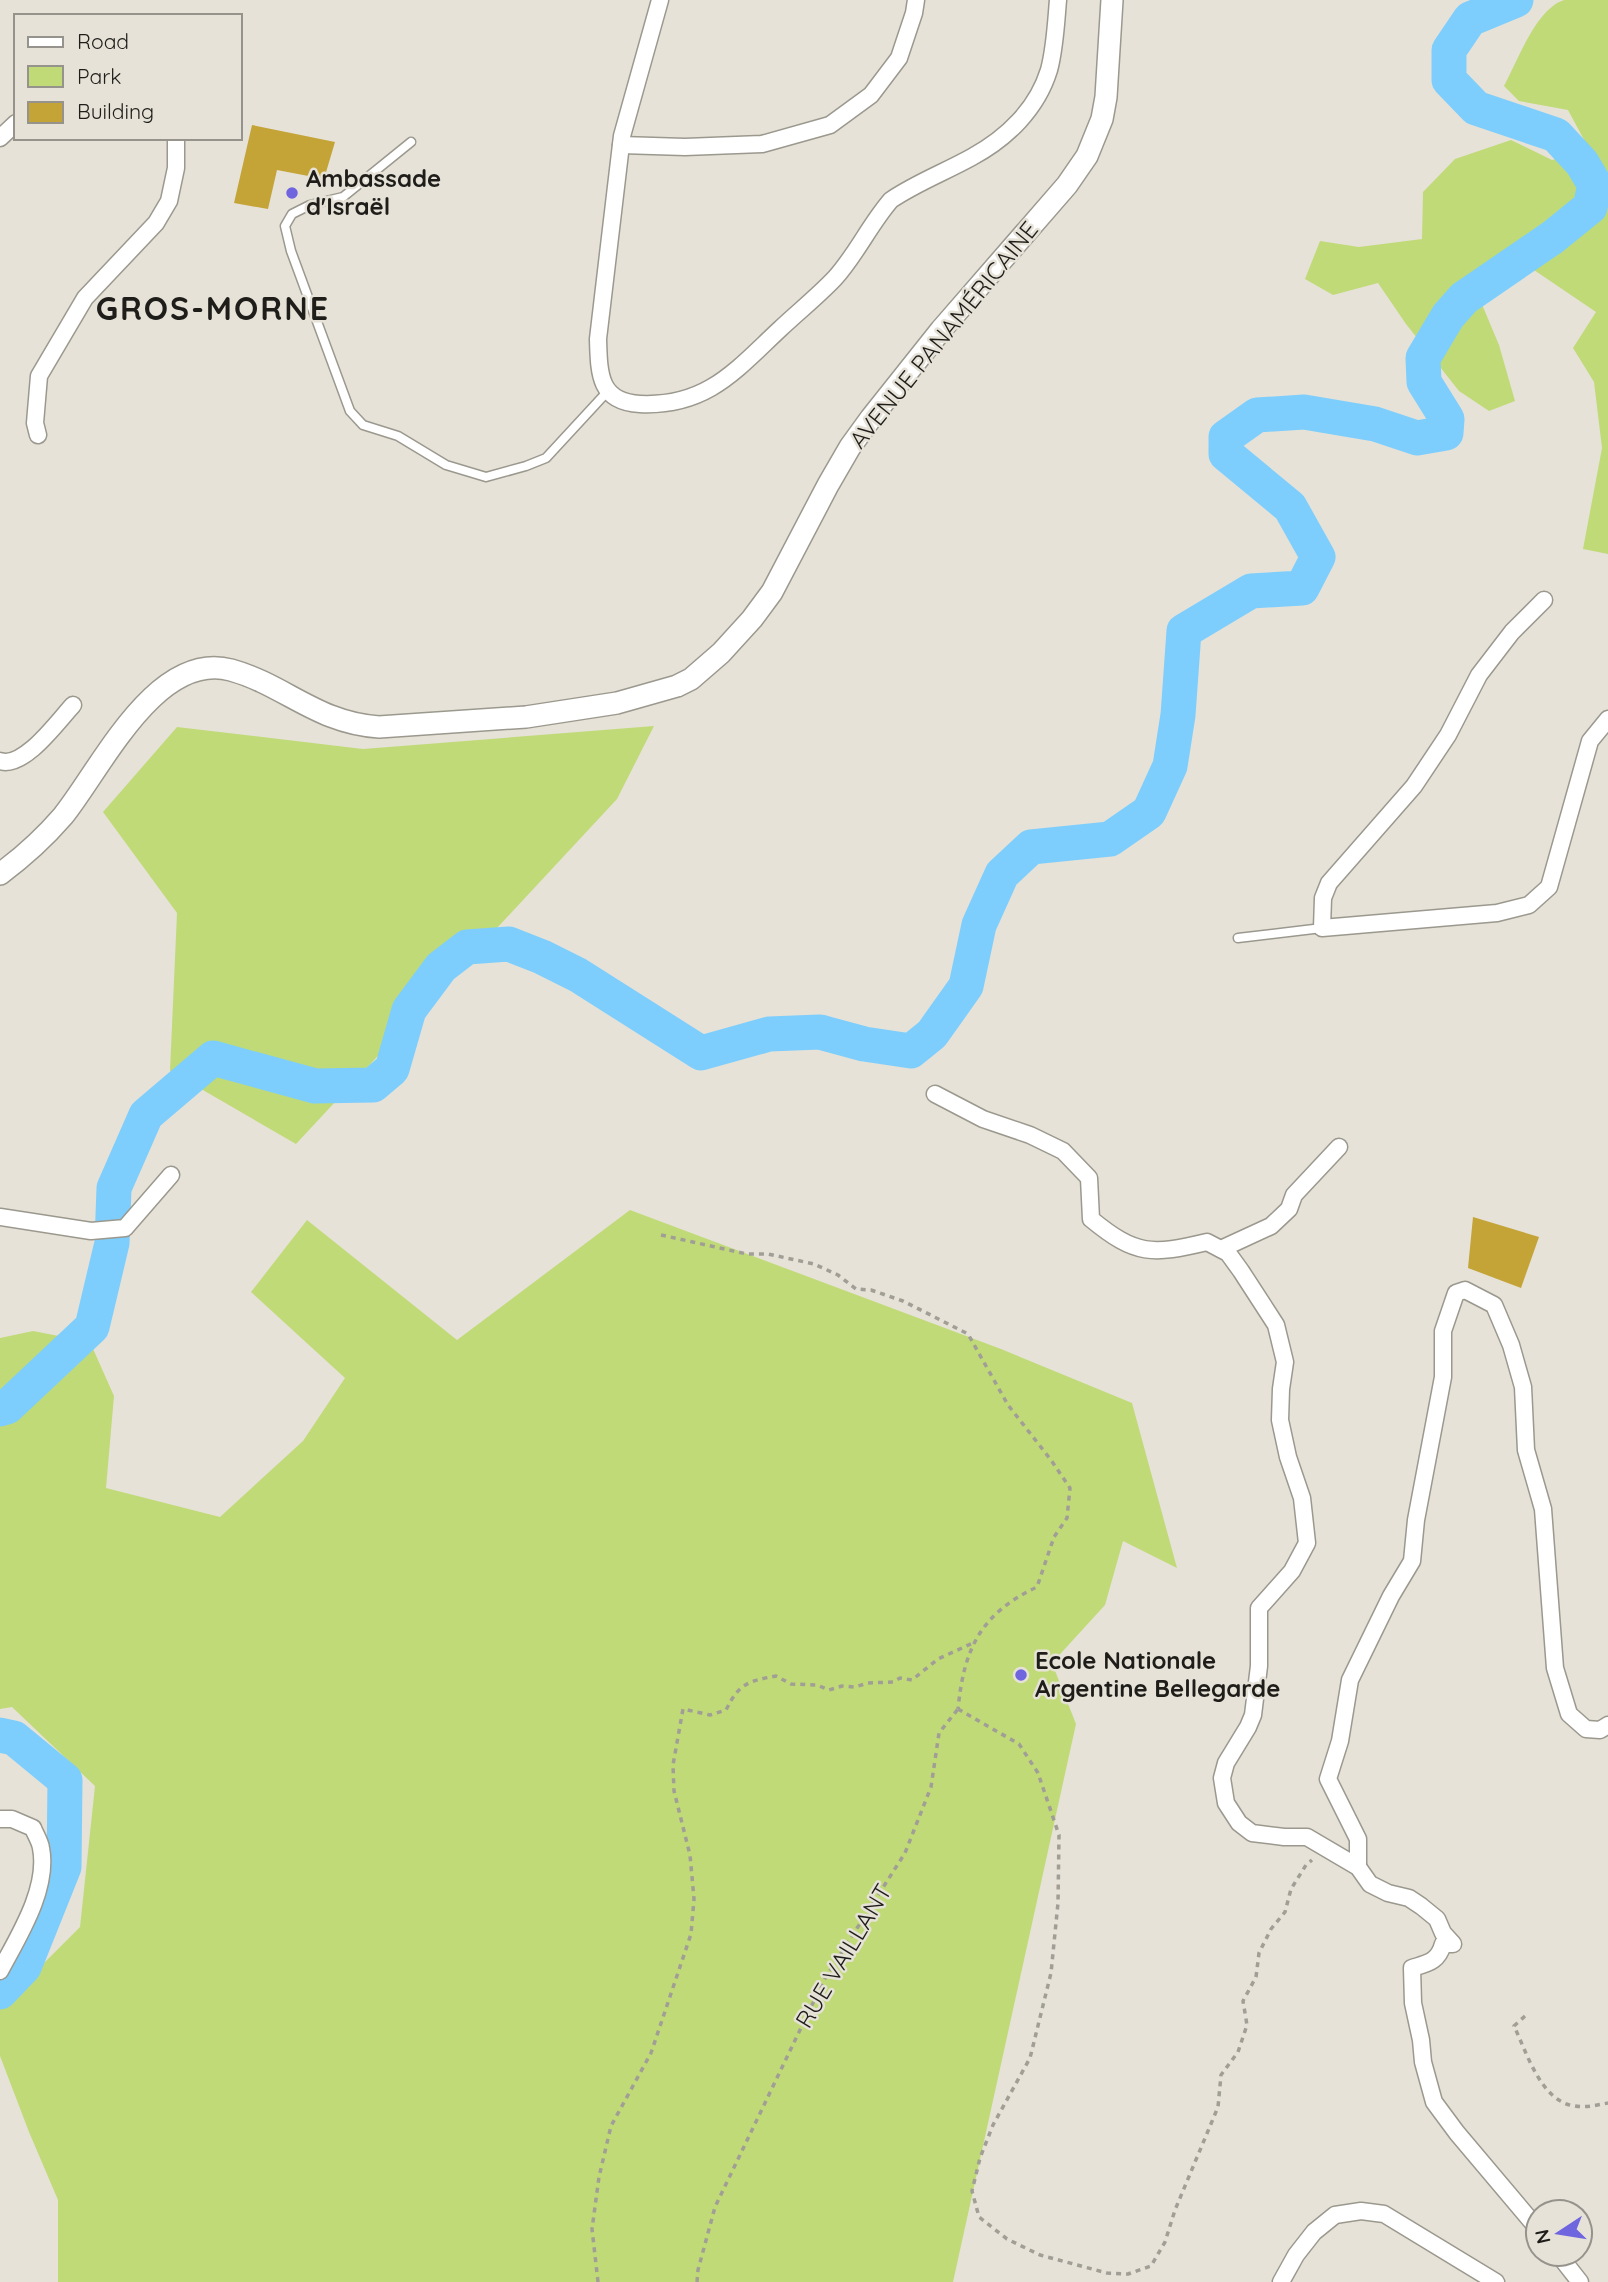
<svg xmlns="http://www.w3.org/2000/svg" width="1608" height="2282" viewBox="0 0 1608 2282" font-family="Quicksand,sans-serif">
	<rect width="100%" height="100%" fill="#e6e2d8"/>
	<g fill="#c0da78">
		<path d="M1564,0H1608V554L1583,549L1602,448L1594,382L1573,348L1596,312L1522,262L1473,283L1499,345L1515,401L1489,411L1459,391L1406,324L1378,283L1333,295L1305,279L1320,241L1359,247L1422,239L1423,192L1455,159L1511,140L1552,160L1589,149L1568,110L1519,101L1504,86C1518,60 1536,9 1564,0Z"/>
		<path d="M654,726L617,799L296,1144L170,1071L177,913L103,812L177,727L363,749Z"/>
		<path d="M630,1210L1001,1349L1132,1403L1177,1568L1123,1541L1105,1605L1052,1663L1076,1724L953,2282H58V2200L29,2132L0,2056V2007L80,1927L95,1786L12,1707L0,1709V1338L33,1331L90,1342L114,1396L106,1488L220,1517L303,1441L345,1378L251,1292L307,1220L457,1340Z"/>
	</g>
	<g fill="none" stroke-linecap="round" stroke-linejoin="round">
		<g stroke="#7dcefd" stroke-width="35">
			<path d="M0,1409L7,1407L92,1327L112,1243L114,1188L146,1115L213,1058L315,1086L373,1085L392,1069L409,1010L441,967L467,947L509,944L542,957L578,975L701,1053L769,1034L820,1032L864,1044L911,1051L932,1034L966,986L979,925L1002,874L1031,847L1110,839L1149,812L1170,766L1178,715L1184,631L1251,591L1302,588L1318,557L1290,507L1226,454V437L1257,415L1304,412L1375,424L1417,438L1446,433L1447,419L1424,382L1423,358L1448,316L1464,298L1553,237L1590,207L1595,185L1582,163L1556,135L1476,108L1449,80V50L1470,19L1516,0"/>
			<path d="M0,1735L14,1738L65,1780L64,1867L24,1967L0,1992"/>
		</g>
	</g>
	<g fill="#c4a337">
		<path d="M252,125L335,142L324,179L277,170L268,209L234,203Z"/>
		<path d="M1473,1217L1539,1237L1521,1288L1468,1268Z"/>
	</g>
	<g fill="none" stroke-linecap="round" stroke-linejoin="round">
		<defs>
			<g id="lane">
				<path d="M411,142L343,197L310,205L292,214L285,226L291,251L350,411L363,425L398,436L446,465L486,477L526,466L546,458L607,392"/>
				<path d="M1238,938L1322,928"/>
			</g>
			<g id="street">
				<path d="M660,0L622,136L598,339C599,374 599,402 640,404C707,407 736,370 780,329C798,312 818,296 835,278C856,255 870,224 891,200C916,183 945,172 972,157C1007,138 1037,109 1049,70C1055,48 1056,23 1058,0"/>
				<path d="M0,138L16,123"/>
				<path d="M621,145L685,147L762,144L830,125L871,95L899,58L914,13L916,0"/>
				<path d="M38,435L35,423L39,376L85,298L156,223L169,201L176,168V138"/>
				<path d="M1544,600L1512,632L1479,675L1448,735L1414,786L1329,883L1323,898L1322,928L1497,913L1529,905L1549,887L1590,741L1608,719"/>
				<path d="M0,761C24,769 58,721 73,705"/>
				<path d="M935,1094L983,1119L1030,1135L1063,1151L1089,1178L1091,1219C1136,1256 1152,1255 1207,1242L1228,1253L1241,1271L1276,1325L1285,1362L1281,1389L1280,1420L1288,1457L1302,1498L1307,1543L1292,1571L1259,1608V1666L1253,1715L1248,1727L1226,1763L1222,1778L1226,1803L1239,1823L1252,1833L1284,1837H1307L1358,1867L1370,1884L1388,1893L1409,1898L1421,1906L1437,1919L1443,1933L1453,1944H1443C1438,1962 1428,1963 1412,1968L1413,2003L1421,2040L1423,2062L1434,2102L1457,2133L1538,2229"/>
				<path d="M0,1217L91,1231L125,1228L171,1175"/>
				<path d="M1221,1249L1271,1226L1289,1209L1294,1195L1339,1147"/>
				<path d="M0,1819H12L33,1828C35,1834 40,1841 41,1848C49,1889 18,1937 0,1971"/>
				<path d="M1358,1867V1839L1328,1779L1340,1741L1350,1680L1391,1596L1412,1561L1416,1520L1443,1377V1331L1456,1293L1465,1290L1494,1305L1511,1345L1523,1387L1526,1450L1543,1509L1555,1668L1569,1714L1586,1729L1600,1730L1608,1725"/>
				<path d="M1558,2254L1580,2282"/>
				<path d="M1281,2282L1296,2255L1314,2232L1335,2215L1361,2211L1384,2214L1496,2282"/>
			</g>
			<path id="secondary" d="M0,874C23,857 44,838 63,816C101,769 156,650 231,670C285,685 317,723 379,727L526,717L617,703L677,686L691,679L721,653L752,619L772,592L828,485L850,447L871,418L941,330L1067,185L1087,156L1102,119L1106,97L1112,0"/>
		</defs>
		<use href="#lane" stroke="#9b988e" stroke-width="11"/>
		<use href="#street" stroke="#9b988e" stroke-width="19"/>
		<use href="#secondary" stroke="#9b988e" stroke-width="24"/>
		<g stroke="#a19e96" stroke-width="3.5" stroke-dasharray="5 5" stroke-linecap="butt">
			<path d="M661,1235L747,1254H768L814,1264L838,1275L856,1289L871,1290L903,1301L968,1334L1008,1405L1051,1460L1070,1488L1067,1518L1054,1537L1037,1587C980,1614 964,1649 958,1709"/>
			<path d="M958,1709L1019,1744L1038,1773L1059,1835L1058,1903L1051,1973L1030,2058L993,2125L980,2158L972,2191L979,2217L1007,2239L1040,2255L1107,2273L1128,2274L1151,2266L1165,2242L1175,2210L1218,2107L1221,2075L1238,2052L1247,2025L1243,2001L1256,1977L1259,1953L1271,1929L1285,1912L1291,1889L1306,1865L1312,1860"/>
			<path d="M1525,2016L1514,2026C1527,2053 1541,2102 1575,2106C1586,2108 1597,2105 1608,2103"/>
			<path d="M598,2282L592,2229L599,2177L611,2126L651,2053L691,1934L694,1899L690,1855L674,1791L673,1765L683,1709L710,1715L726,1710C739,1683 749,1681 776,1676L791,1684L817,1685L829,1690L842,1686L855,1687L868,1683L893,1682L900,1678L912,1680L938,1659L975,1642"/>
			<path d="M697,2282L698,2270L715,2207L824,1980L905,1853L931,1787L939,1733L958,1709"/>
		</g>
		<use href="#lane" stroke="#fff" stroke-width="8"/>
		<use href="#street" stroke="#fff" stroke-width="16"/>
		<use href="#secondary" stroke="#fff" stroke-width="21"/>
	</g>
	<g fill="#6e65df" stroke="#e6e2d8" stroke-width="2.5">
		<circle cx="292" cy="193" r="7"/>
		<circle cx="1021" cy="1675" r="7"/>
	</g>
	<g text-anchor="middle" stroke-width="5" stroke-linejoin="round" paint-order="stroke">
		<g font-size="24" font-weight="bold" fill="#1e1d19" stroke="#e6e2d8" text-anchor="start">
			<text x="306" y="187">Ambassade<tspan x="306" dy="28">d'Israël</tspan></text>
			<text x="1035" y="1669">Ecole Nationale<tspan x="1035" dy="28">Argentine Bellegarde</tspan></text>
		</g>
		<g font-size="24" fill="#1e1d19" stroke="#e6e2d8">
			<text transform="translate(944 335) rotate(-51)" y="8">AVENUE PANAMÉRICAINE</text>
			<text transform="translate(844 1956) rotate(-59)" y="8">RUE VAILLANT</text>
		</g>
		<g font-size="32" font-weight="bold" letter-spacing="2" fill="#1e1d19" stroke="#e6e2d8">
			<text x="213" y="320">GROS-MORNE</text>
		</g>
	</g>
	<rect x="14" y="14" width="228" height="126" fill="#e6e2d8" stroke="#96938c" stroke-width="2"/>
	<rect x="28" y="37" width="35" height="10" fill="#ffffff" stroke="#96938c" stroke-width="2"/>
	<text x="77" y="49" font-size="21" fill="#1e1d19">Road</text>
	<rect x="28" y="66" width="35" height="21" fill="#c0da78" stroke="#96938c" stroke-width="2"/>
	<text x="77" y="84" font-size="21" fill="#1e1d19">Park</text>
	<rect x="28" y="102" width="35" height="21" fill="#c4a337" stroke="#96938c" stroke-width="2"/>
	<text x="77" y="119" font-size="21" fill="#1e1d19">Building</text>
	<g transform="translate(1559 2233) rotate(258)"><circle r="33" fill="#e6e2d8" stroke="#96938c" stroke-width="2"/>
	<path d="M0-5L12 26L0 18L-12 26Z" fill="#6e65df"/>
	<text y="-10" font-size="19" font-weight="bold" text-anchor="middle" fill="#1e1d19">N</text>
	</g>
</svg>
